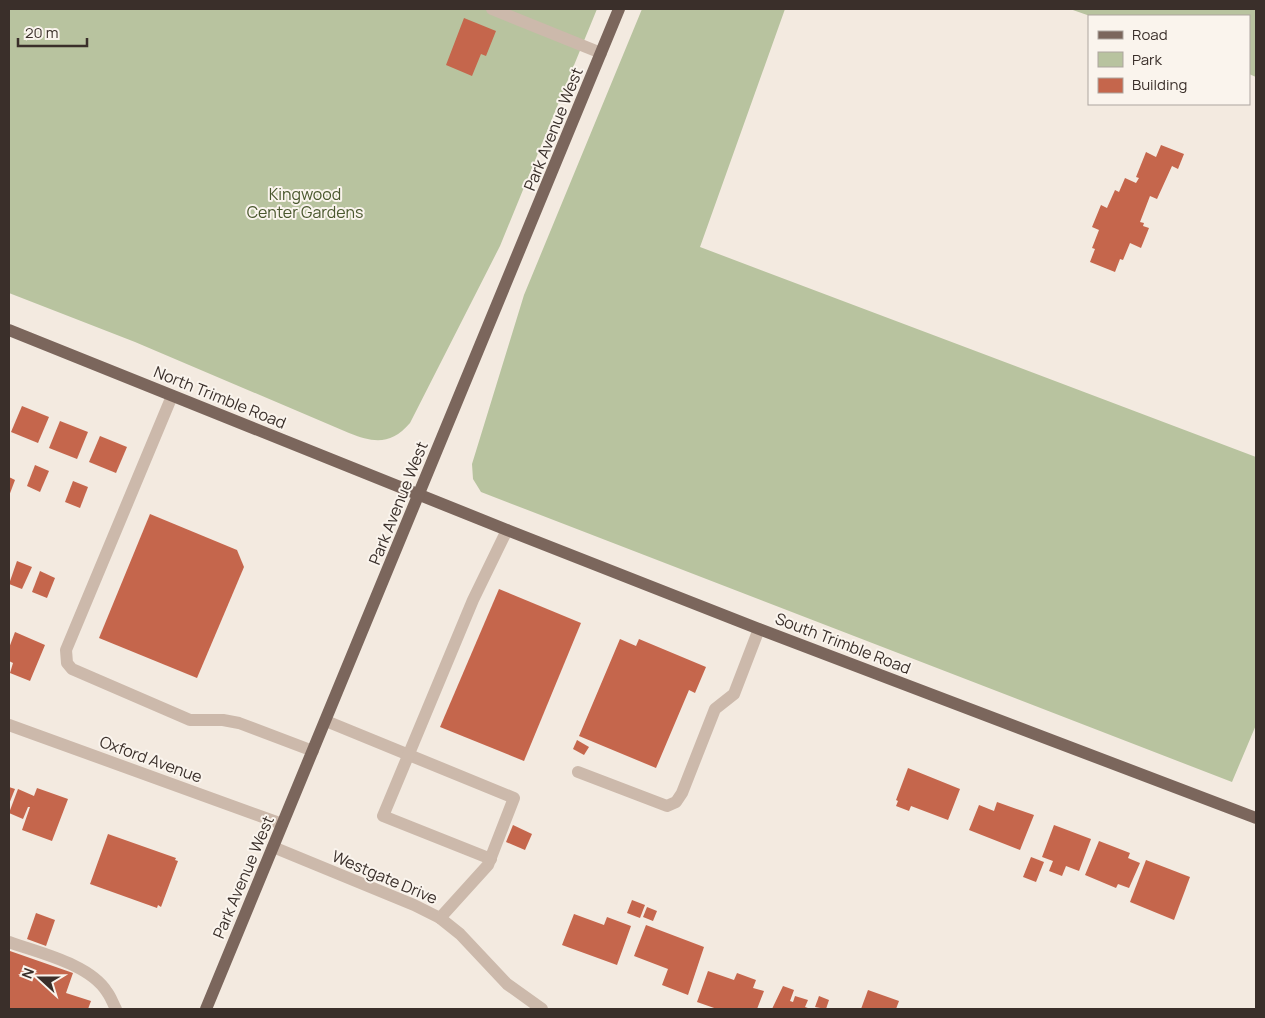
<svg xmlns="http://www.w3.org/2000/svg" width="1265" height="1018" viewBox="0 0 1265 1018" font-family="Manrope,sans-serif">
	<rect width="100%" height="100%" fill="#f3eae0"/>
	<g fill="#b8c39f">
		<path d="M9,9H597L500,246L410,423C391,445 374,443 349,433L135,342L9,293Z"/>
		<path d="M642,9H785L700,247L1256,457V725L1232,782L481,492L473,479L472,464L524,295Z"/>
		<path d="M1070,9H1256V77L1249,74V16H1090Z"/>
	</g>
	<g fill="#c5664c">
		<path d="M464,18L496,31L486,56L481,54L472,76L446,65Z"/>
		<path d="M1161,145L1184,154L1178,169L1172,166L1157,199L1150,196L1140,222L1144,223L1143,226L1149,228L1141,248L1130,243L1123,260L1120,259L1115,272L1090,262L1095,249L1092,248L1099,230L1092,227L1101,205L1107,208L1115,190L1119,192L1125,178L1136,183L1139,178L1136,177L1146,152L1156,157Z"/>
		<path d="M22,406L49,417L38,443L11,432Z"/>
		<path d="M60,421L88,432L77,459L49,448Z"/>
		<path d="M100,436L127,447L116,473L89,462Z"/>
		<path d="M35,465L49,471L40,492L27,486Z"/>
		<path d="M9,477L15,480L9,496Z"/>
		<path d="M73,481L88,487L80,508L65,502Z"/>
		<path d="M150,514L237,550L244,567L197,678L99,638Z"/>
		<path d="M17,561L32,567L22,589L9,584Z"/>
		<path d="M40,571L55,578L47,598L32,592Z"/>
		<path d="M499,589L581,623L524,761L440,727Z"/>
		<path d="M15,632L45,645L30,681L10,673L13,663L9,661V648Z"/>
		<path d="M620,639L636,646L639,639L706,667L695,693L689,690L656,768L579,736Z"/>
		<path d="M577,740L589,747L584,755L573,749Z"/>
		<path d="M908,768L960,789L948,820L911,806L909,811L896,806L898,801L896,800Z"/>
		<path d="M9,787L15,789L9,804Z"/>
		<path d="M37,788L68,799L52,841L22,830L30,807H28L23,819L9,813L18,789L34,796Z"/>
		<path d="M997,802L1034,815L1020,850L969,830L979,805L994,811Z"/>
		<path d="M513,825L532,834L525,850L506,842Z"/>
		<path d="M1054,825L1091,839L1079,871L1066,866L1062,876L1049,871L1053,861L1042,857Z"/>
		<path d="M108,834L176,858L175,860L178,861L161,907L158,905L157,908L90,884Z"/>
		<path d="M1099,841L1130,853L1128,858L1140,863L1129,888L1118,884L1116,888L1085,875Z"/>
		<path d="M1031,857L1044,862L1036,882L1023,877Z"/>
		<path d="M1146,860L1190,877L1174,920L1130,902Z"/>
		<path d="M632,900L645,905L640,918L627,913Z"/>
		<path d="M647,907L657,911L653,921L643,917Z"/>
		<path d="M36,913L55,920L46,946L27,939Z"/>
		<path d="M574,914L604,925L607,917L631,926L617,965L562,945Z"/>
		<path d="M646,925L704,947L688,995L662,985L668,969L634,956Z"/>
		<path d="M10,951L73,973L66,993L91,1001L88,1009H9V956Z"/>
		<path d="M708,971L734,980L737,973L756,980L753,988L764,991L757,1009H717L697,1002Z"/>
		<path d="M783,986L794,990L790,1001L793,1002L795,996L808,1000L805,1007L811,1009H772Z"/>
		<path d="M868,990L899,1001L896,1009H861Z"/>
		<path d="M819,996L829,1000L826,1009L815,1007Z"/>
	</g>
	<g fill="none" stroke-linecap="round" stroke-linejoin="round">
		<g stroke="#ccb9ab" stroke-width="12">
			<path d="M492,9L601,53"/>
			<path d="M172,396L66,650L67,663L72,669L190,720H223L239,723L313,751"/>
			<path d="M326,721L514,798L488,865L440,918"/>
			<path d="M9,725L282,824"/>
			<path d="M578,772L667,806L676,802L682,793L715,709L734,694L759,629"/>
			<path d="M273,847L414,905L440,918L460,934L507,984L542,1009"/>
			<path d="M491,859L383,816L473,600L507,530"/>
			<path d="M9,942C39,953 90,964 107,992C111,997 113,1004 116,1009"/>
		</g>
		<g stroke="#7b665c" stroke-width="12">
			<path d="M9,330L507,530L759,629L1256,818"/>
			<path d="M206,1009L619,9"/>
		</g>
	</g>
	<g text-anchor="middle" stroke-width="4" stroke-linejoin="round" paint-order="stroke">
		<g font-size="16" fill="#3a2f2a" stroke="#faf4ed">
			<text transform="translate(553 129) rotate(-68)" y="6">Park Avenue West</text>
			<text transform="translate(220 397) rotate(22)" y="6">North Trimble Road</text>
			<text transform="translate(398 503) rotate(-68)" y="6">Park Avenue West</text>
			<text transform="translate(843 643) rotate(21)" y="6">South Trimble Road</text>
			<text transform="translate(151 759) rotate(20)" y="6">Oxford Avenue</text>
			<text transform="translate(243 877) rotate(-67)" y="6">Park Avenue West</text>
			<text transform="translate(385 877) rotate(23)" y="6">Westgate Drive</text>
		</g>
		<g font-size="16" fill="#4a582e" stroke="#faf4ed">
			<text x="305" y="200">Kingwood<tspan x="305" dy="18">Center Gardens</tspan></text>
		</g>
	</g>
	<rect width="1265" height="1018" fill="none" stroke="#3a2f2a" stroke-width="20"/>
	<rect x="1088" y="15" width="162" height="90" fill="#faf4ed" stroke="#ada59f"/>
	<rect x="1098" y="31" width="25" height="8" fill="#7b665c" stroke="#ada59f"/>
	<text x="1132" y="40" font-size="15" fill="#3a2f2a">Road</text>
	<rect x="1098" y="52" width="25" height="15" fill="#b8c39f" stroke="#ada59f"/>
	<text x="1132" y="65" font-size="15" fill="#3a2f2a">Park</text>
	<rect x="1098" y="78" width="25" height="15" fill="#c5664c" stroke="#ada59f"/>
	<text x="1132" y="90" font-size="15" fill="#3a2f2a">Building</text>
	<g transform="translate(40 978) rotate(291)" stroke="#faf4ed" stroke-width="4" paint-order="stroke">
	<path d="M0-4L9 19L0 12L-9 19Z" fill="#3a2f2a"/>
	<text y="-8" font-size="14" font-weight="bold" text-anchor="middle" fill="#3a2f2a">N</text>
	</g>
	<path d="M18 38v8h69v-8" fill="none" stroke="#3a2f2a" stroke-width="2.5"/>
	<text x="25" y="38" font-size="15" fill="#3a2f2a" stroke="#faf4ed" stroke-width="4" paint-order="stroke">20 m</text>
</svg>
